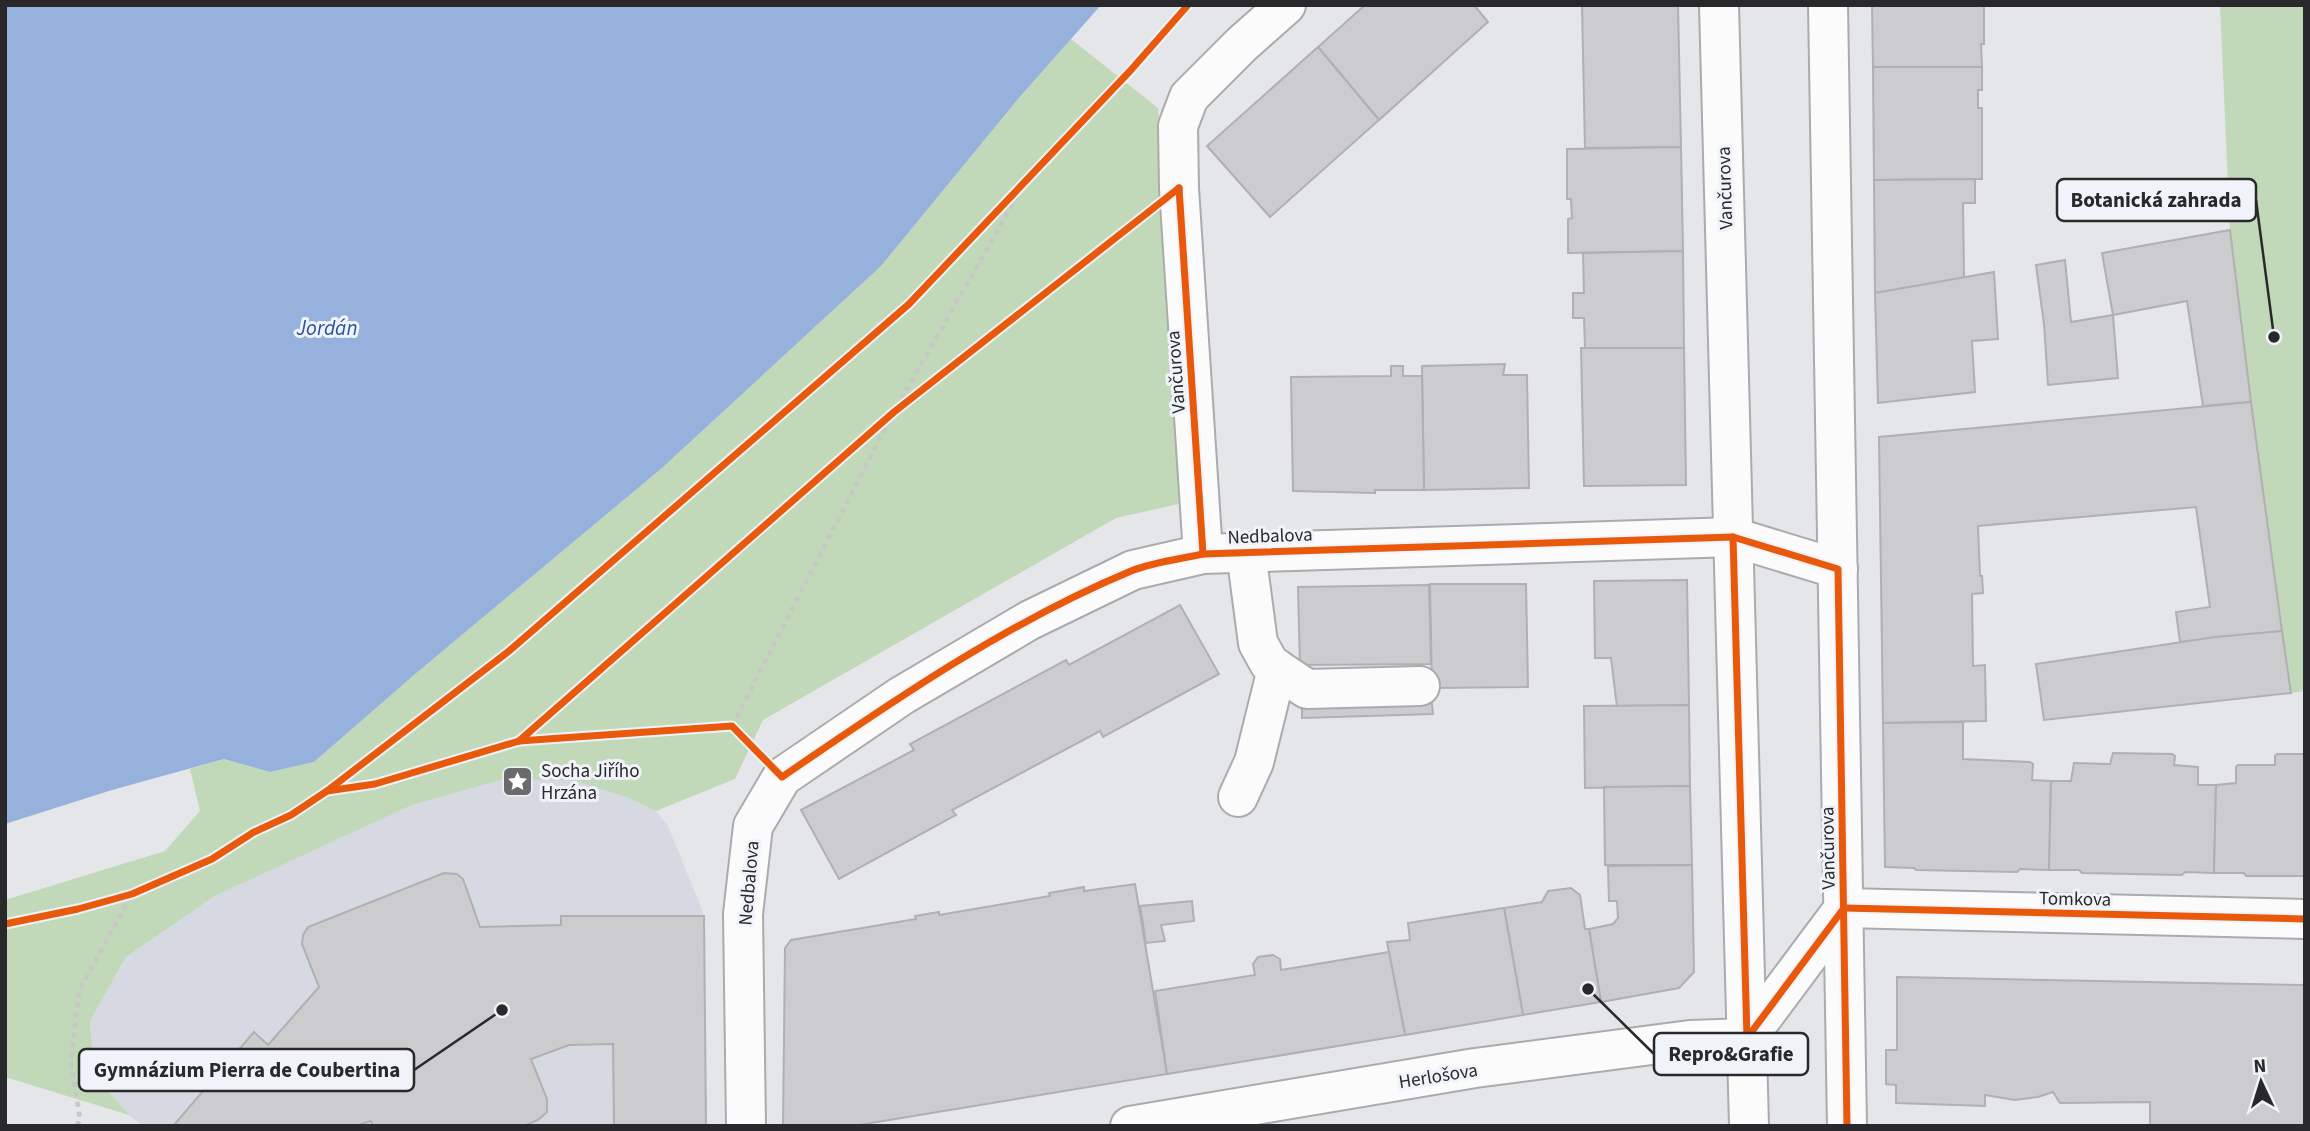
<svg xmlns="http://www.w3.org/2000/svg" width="2310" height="1131" viewBox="0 0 2310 1131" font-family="'Source Sans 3',sans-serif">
	<rect width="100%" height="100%" fill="#e5e6ea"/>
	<path fill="#d6d9e1" d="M505,779L574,781L629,798L656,811L668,826L704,915L706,1126H143L129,1115L94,1075L90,1021L126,957L215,896L412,805Z"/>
	<g fill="#c2d9b9">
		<path d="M2220,5H2305V691L2291,693L2234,271L2230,230Z"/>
		<path d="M1071,39L1158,108L1179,504L1116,518L763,720L735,779L656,811L629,798L574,781L505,779L412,805L215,896L126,957L90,1021L94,1075L129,1115L5,1077V900L165,851L200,811L190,769L224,759L270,772L314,762L414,675L662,468L881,266L1018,99Z"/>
	</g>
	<path fill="#97b1dd" d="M5,5H1101L1018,99L881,266L662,468L414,675L314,762L270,772L224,759L112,790L5,824Z"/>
	<g fill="#ccccce" stroke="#b0b0b2" stroke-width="2">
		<path d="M1365,5H1474L1488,22L1379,120L1318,47Z"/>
		<path d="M1582,5H1678L1681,147L1585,148Z"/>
		<path d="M1872,5H1984V44H1981L1982,67H1873Z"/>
		<path d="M1318,47L1379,120L1270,217L1207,146Z"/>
		<path d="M1873,67H1982V90H1978V108H1982V179L1874,180Z"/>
		<path d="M1681,147L1683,251L1568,253V219L1572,218L1571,199H1567V149Z"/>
		<path d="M1975,179V203H1963L1964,278L1875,293L1874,180Z"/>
		<path d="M2230,230L2251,402L2203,406L2187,301L2113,315L2102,253Z"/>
		<path d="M1683,251L1684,348H1585L1584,318H1573V293H1584L1583,253Z"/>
		<path d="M2065,260L2071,322L2113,315L2118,378L2048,385L2044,324L2036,265Z"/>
		<path d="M1994,272L1998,339L1972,341L1975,392L1878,403L1875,293Z"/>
		<path d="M1581,348H1684L1686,485L1584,486Z"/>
		<path d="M1505,364L1503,375H1527L1529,488L1424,490L1422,366Z"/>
		<path d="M1391,366H1403V376H1422L1424,490H1375V493L1293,491L1291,377L1391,376Z"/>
		<path d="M2251,402L2282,631L2180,642L2176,612L2210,607L2196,507L1978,526L1980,576H1982L1983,593L1972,594L1973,666L1985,665L1986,721L1883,723L1879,437Z"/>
		<path d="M1687,580L1689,705L1617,707L1611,658H1595L1594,581Z"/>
		<path d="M1430,584H1526L1528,687L1432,688Z"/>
		<path d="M1429,585L1431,664L1300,665L1298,587Z"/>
		<path d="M1180,605L1219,674L1103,737L1100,731L952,810L956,815L839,879L801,810L914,750L910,744L1066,660L1069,665Z"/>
		<path d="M2282,631L2291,693L2044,720L2036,664L2215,637Z"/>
		<path d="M1431,695L1433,714L1302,718V698Z"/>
		<path d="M1689,705L1690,786L1585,788L1584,706Z"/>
		<path d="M1963,722V759L2030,762L2033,764L2032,780L2051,781L2049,870L2020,869L2017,872L1916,870L1914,868L1885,867L1883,723Z"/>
		<path d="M2113,753L2172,754L2175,756L2174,765L2198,767V785H2216L2214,873L2185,872L2182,875L2082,873L2079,870H2049L2051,781H2071L2074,763L2110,764Z"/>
		<path d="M2277,754H2305V876H2246L2244,873H2214L2216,785L2236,783V767L2238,765H2275V756Z"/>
		<path d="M1690,786L1692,865H1605L1604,787Z"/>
		<path d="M1692,865L1694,972L1679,988L1601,1002L1589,929L1613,924L1618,918L1617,901H1609L1608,866Z"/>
		<path d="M444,873L457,874L463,879L480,927L561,925V916H704L706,1126H614L613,1044L569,1045L531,1059L547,1099V1112L538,1120L524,1126H373L371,1121L355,1126H173L254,1032L268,1045L319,987L302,944L303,935L308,927Z"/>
		<path d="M1135,884L1167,1074L853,1126H783L785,948L791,940L916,919L915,916L939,912V915L1050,896L1049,893L1084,887V891Z"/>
		<path d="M1571,888L1580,895L1585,929H1589L1601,1002L1523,1015L1504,908L1542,902L1548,891Z"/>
		<path d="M1192,901L1194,921L1161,925L1165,941L1146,943L1140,906Z"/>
		<path d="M1504,908L1523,1015L1405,1035L1387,942L1410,940L1408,923Z"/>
		<path d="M1389,952L1405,1035L1167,1074L1155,991L1255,975L1253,964L1258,957L1273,955L1280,959L1281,970Z"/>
		<path d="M1897,977L2305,985V1126H2150V1102L2060,1103L2053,1092L2038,1097L2015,1100L1985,1095V1106L1896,1103V1085L1886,1084V1050H1897Z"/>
	</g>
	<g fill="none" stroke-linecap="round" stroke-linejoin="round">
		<defs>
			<g id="minor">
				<path d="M1719,5L1749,1126"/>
				<path d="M1828,5L1847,1126"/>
				<path d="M1246,552L1258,643L1269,663L1277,669L1307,689L1420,686"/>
				<path d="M1203,554L1179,188L1178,126L1189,97L1242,44L1286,5"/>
				<path d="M1238,797L1254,762L1277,669"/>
				<path d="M1844,908L2305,919"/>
				<path d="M1747,1038L1844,908"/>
				<path d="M746,1126L743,914L753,826L782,777L901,696L1030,620L1133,570L1203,554L1733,537L1838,569"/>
				<path d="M1130,1126L1475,1068L1690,1040L1747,1038"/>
			</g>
		</defs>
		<use href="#minor" stroke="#ababae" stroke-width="42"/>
		<g stroke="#c7c7c7" stroke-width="4.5" stroke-dasharray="5 5" stroke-linecap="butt">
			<path d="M896,408L1024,184"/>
			<path d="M732,726L892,415"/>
			<path d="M519,741L894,412L1133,223"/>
			<path d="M327,791L375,784L519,741L732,726L749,744"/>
			<path d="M77,1126L80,1119L71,1062L79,991L132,894"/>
		</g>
		<use href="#minor" stroke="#fbfbfc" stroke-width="38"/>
		<defs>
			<g id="cycleway">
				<path d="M1179,188L1203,554"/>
				<path d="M1733,537L1747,1038"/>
				<path d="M519,741L894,412L1179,188"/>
				<path d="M327,791L375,784L519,741L732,726L782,777C893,701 1006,623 1131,571C1153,562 1180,559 1203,554L1733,537L1838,569L1847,1126"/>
				<path d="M1844,908L2305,919"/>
				<path d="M5,924L78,909L132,894L212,859L254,832L291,815L327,791L509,651L909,304L1130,71L1188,5"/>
				<path d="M1747,1038L1844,908"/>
			</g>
		</defs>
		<use href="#cycleway" stroke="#f0f3f9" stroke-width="11"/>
		<use href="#cycleway" stroke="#e8590c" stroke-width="7"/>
	</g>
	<defs>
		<symbol id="sight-square" viewBox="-11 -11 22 22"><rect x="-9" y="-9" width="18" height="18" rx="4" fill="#6b6b6e" stroke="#f0f3f9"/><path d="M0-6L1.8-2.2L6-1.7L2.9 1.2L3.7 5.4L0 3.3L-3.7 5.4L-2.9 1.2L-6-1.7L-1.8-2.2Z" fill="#fff"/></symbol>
	</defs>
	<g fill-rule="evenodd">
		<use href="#sight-square" x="500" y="764" width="35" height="35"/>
	</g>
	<g text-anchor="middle" stroke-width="6" stroke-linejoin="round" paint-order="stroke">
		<g font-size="19" fill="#29292c" stroke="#f0f3f9">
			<text transform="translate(1724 188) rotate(-92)" y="7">Vančurova</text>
			<text transform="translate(1175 372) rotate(-94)" y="7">Vančurova</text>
			<text transform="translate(1270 535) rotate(-2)" y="7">Nedbalova</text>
			<text transform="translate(1827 848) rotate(-91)" y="7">Vančurova</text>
			<text transform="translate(748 883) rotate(-85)" y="7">Nedbalova</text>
			<text transform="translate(2075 898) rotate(1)" y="7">Tomkova</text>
			<text transform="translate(1438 1075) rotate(-9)" y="7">Herlošova</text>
		</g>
		<g font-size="19" fill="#29292c" stroke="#f0f3f9" text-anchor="start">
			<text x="541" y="777">Socha Jiřího<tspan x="541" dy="22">Hrzána</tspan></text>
		</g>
		<g font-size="21" font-style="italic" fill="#29539e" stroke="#f0f3f9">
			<text x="327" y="335">Jordán</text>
		</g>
	</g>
	<path fill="none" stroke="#29292c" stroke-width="2.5" d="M2274 337L2256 200M1588 989L1654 1054M502 1010L414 1070"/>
	<g fill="#29292c" stroke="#f0f3f9" stroke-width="2.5">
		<circle cx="2274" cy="337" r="7"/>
		<circle cx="1588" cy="989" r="7"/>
		<circle cx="502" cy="1010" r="7"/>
	</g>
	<g fill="#f0f3f9" stroke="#29292c" stroke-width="2.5">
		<rect x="2057" y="179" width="199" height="42" rx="7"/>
		<rect x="1654" y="1033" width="154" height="42" rx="7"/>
		<rect x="79" y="1049" width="335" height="42" rx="7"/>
	</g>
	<g font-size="21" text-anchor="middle" font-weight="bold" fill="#29292c">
		<text x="2156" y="207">Botanická zahrada</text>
		<text x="1731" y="1061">Repro&amp;Grafie</text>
		<text x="247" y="1077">Gymnázium Pierra de Coubertina</text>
	</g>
	<rect width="2310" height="1131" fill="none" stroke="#29292c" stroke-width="14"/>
	<g transform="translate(2261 1082) rotate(356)" stroke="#f0f3f9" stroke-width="5" paint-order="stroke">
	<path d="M0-5L12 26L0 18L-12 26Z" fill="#29292c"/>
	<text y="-10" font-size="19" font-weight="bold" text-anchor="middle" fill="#29292c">N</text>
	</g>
</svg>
